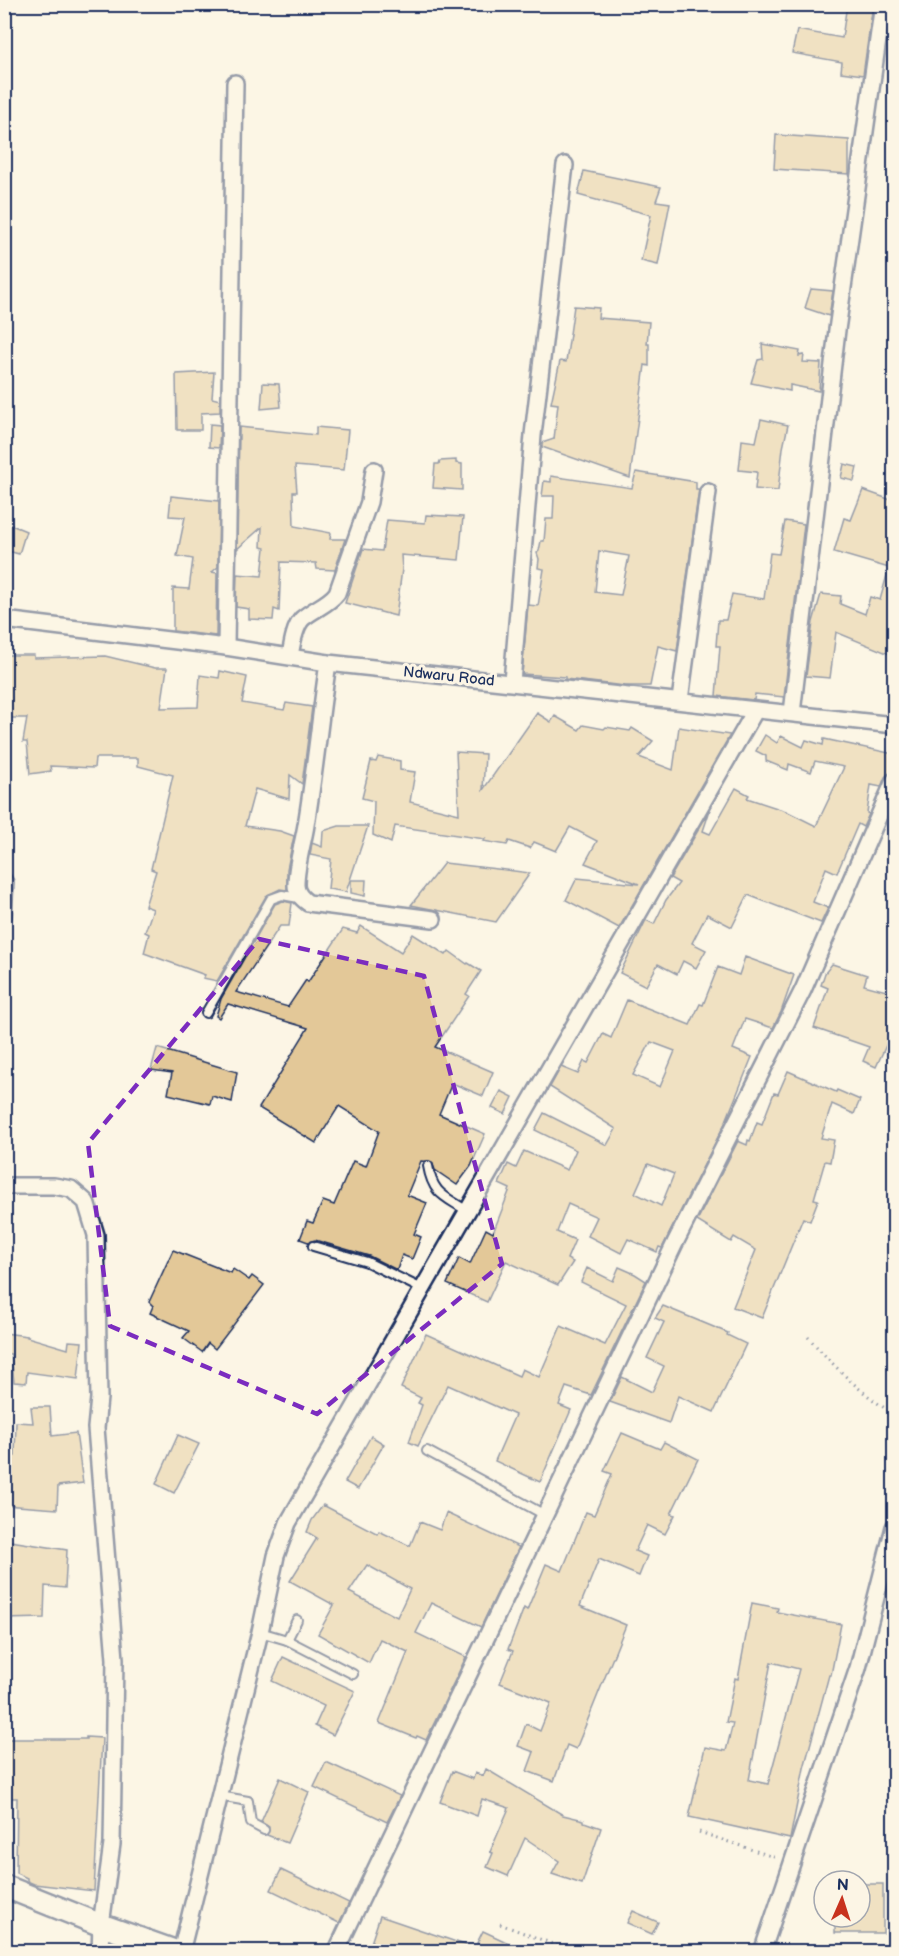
<svg xmlns="http://www.w3.org/2000/svg" width="899" height="1956" viewBox="0 0 899 1956" font-family="'Balsamiq Sans',sans-serif">
	<rect width="100%" height="100%" fill="#fcf5e5"/>
	<filter id="ink" filterUnits="userSpaceOnUse"><feTurbulence type="fractalNoise" baseFrequency=".0167" numOctaves="2"/><feDisplacementMap in="SourceGraphic" scale="12" xChannelSelector="R" yChannelSelector="G"/><feConvolveMatrix kernelMatrix="1 2 1 2 8 2 1 2 1" color-interpolation-filters="sRGB"/></filter>
	<g filter="url(#ink)">
		<g fill="#e3c898" stroke="#1b2f5e" stroke-width="1.5" fill-rule="evenodd">
			<path d="M847,4H873L863,75L841,72L842,62L792,53L797,30L842,38Z"/>
			<path d="M776,135L849,140V174L774,169Z"/>
			<path d="M584,171L661,187L656,201L670,203L658,265L641,261L651,215L578,195Z"/>
			<path d="M811,289L833,291L829,316L805,308Z"/>
			<path d="M574,306L599,308L598,318L649,322L647,344H649V366L645,365L630,478L542,447V443L554,439L558,404L551,403L560,361L566,362Z"/>
			<path d="M762,344L800,351L799,356L804,355L803,362L821,363L819,391L790,385V391L751,383L758,360L763,359Z"/>
			<path d="M214,372L212,398L220,400V412L201,413V430H177L176,374Z"/>
			<path d="M263,383L279,384L281,407L261,409Z"/>
			<path d="M761,419L788,425L783,448L778,491L755,489L757,472L739,470L742,440L756,442Z"/>
			<path d="M210,424L220,425L219,448L209,447Z"/>
			<path d="M239,427L316,435V427L348,430L344,470L295,466L297,492H293L294,526L331,533L330,539H345L335,570L317,569L316,563L281,562L279,611L274,609L273,620L249,619V609L236,607L237,574L262,576L265,548L261,547L262,527L237,549Z"/>
			<path d="M456,460V463L462,464V490L433,488L435,464H439L440,461Z"/>
			<path d="M844,464L857,467L854,481L841,478Z"/>
			<path d="M636,472L696,482V489H699L677,651L658,646L650,686H625L565,679V677L522,674L528,605L538,606L544,569L538,568L539,559L537,553L539,551L541,541H544L546,519H553L554,496H542L544,481L551,482V476L632,488ZM599,551L629,556L621,595L595,592Z"/>
			<path d="M863,490L894,501V656L836,632L830,678L806,676L813,622L821,594L841,596L840,604L865,614L870,597L880,600L889,568L834,552L844,518L851,520Z"/>
			<path d="M171,496L219,501L218,567L212,572L217,573L216,636L173,631V588L189,589L193,559L177,556L185,517L169,516Z"/>
			<path d="M426,515L463,517L459,560L401,555L402,569L396,616L345,603L363,549L382,551L387,520L425,523Z"/>
			<path d="M785,521L804,524L784,697L755,694L754,700L716,696L720,646H716L718,620H726L732,594L764,599L770,553L779,554Z"/>
			<path d="M4,522L26,531L19,554L4,550Z"/>
			<path d="M4,655H34V658L105,656L155,668H167L161,708L198,707L200,675L219,678L220,671L247,677L242,703L284,710L286,703L312,707L302,784L290,775L289,799L255,789L245,826L280,831L294,836L287,869V890L280,889L266,896L217,981L203,978L205,975L144,953L149,934L145,932L153,909L145,906L156,871L151,869L173,775L138,766V758H95L94,768L50,766L51,771L30,774L27,742H23L27,718H4Z"/>
			<path d="M537,713L551,722L555,716L579,730L583,725L604,729L606,727L630,731L632,728L653,741L639,757L673,770L679,727L730,735L619,928L566,900L577,878L639,884L585,863L597,841L570,827L556,851L534,842L530,848L509,841L507,845L483,841L485,839L395,826L391,843L373,835L374,801L362,798L371,761L376,762L378,757L400,761V770L415,772L410,802L459,814L456,752L485,754L483,790Z"/>
			<path d="M765,735L777,743L781,736L803,747L806,740L823,745L824,739L894,754L891,772L885,777L881,787L871,785L867,813L869,814L863,827L858,824L837,873L826,868L813,902L828,908L821,923L748,895L732,927L707,914L692,943L706,950L696,968L683,961L677,974L658,964L646,986L620,973L646,920L654,924L666,900L679,883L670,878L710,810L703,831L710,834L736,788L749,795L747,798L786,811L816,826L844,767L815,761L811,772L789,764L788,770L766,761V756L756,751Z"/>
			<path d="M339,826H368L346,892L328,889L331,859L310,855L312,843L322,847L323,831Z"/>
			<path d="M444,863L506,870L530,873L496,922L411,905Z"/>
			<path d="M351,880H366L365,896L351,893Z"/>
			<path d="M283,901L292,903L289,926H280L236,992L288,1007L306,980L308,982L343,929L357,933L361,926L401,952L413,934L446,955L449,951L467,964L468,963L481,971L466,994L469,996L435,1047L493,1072L483,1096L452,1083L439,1114L485,1134L471,1166L457,1185L435,1170L432,1162L421,1161L407,1195L427,1203L414,1234L421,1237L412,1259L402,1255L397,1270L369,1256L315,1240L308,1242L300,1239L307,1221L313,1223L323,1201L334,1205L353,1161L366,1166L379,1131L339,1106L316,1143L259,1108L308,1028L228,1004L219,1018L216,1016L221,999L275,904Z"/>
			<path d="M745,957L794,975L781,1012L773,1028L745,1019L733,1049L752,1057L726,1121L662,1248L659,1247L657,1252L628,1239L621,1253L588,1236L597,1217L568,1204L557,1232L575,1240L567,1259L573,1262L558,1285L506,1261L487,1302L447,1284L459,1258L470,1264L486,1229L493,1233L510,1189L499,1184L508,1164L516,1168L524,1151L567,1170L576,1150L535,1130L544,1113L607,1145L616,1129L550,1087L561,1067L578,1074L584,1061L588,1063L603,1034L611,1038L627,1000L690,1025L700,1004L703,1005L718,967L739,975ZM651,1042L675,1051L660,1087L633,1075ZM648,1164L674,1174L661,1206L635,1193Z"/>
			<path d="M832,964L867,975L864,985L894,993V1028L876,1067L863,1061L869,1047L814,1028L828,988L821,985L825,973Z"/>
			<path d="M157,1048L237,1072L232,1102L212,1096L210,1104L168,1094L172,1073L151,1070Z"/>
			<path d="M788,1071L836,1092L837,1090L860,1100L854,1114L832,1104L821,1138L834,1140L830,1162L825,1161L814,1199L818,1200L810,1221L803,1218L762,1318L733,1307L756,1250L734,1237L731,1242L697,1221L738,1141L747,1145L748,1140L750,1141L757,1122L762,1124L774,1093L778,1094Z"/>
			<path d="M501,1091L513,1097L505,1114L492,1108Z"/>
			<path d="M173,1250L231,1273L233,1269L249,1280L252,1276L264,1285L215,1349L208,1343L202,1352L183,1338L189,1331L150,1313L153,1306L149,1302Z"/>
			<path d="M619,1267L635,1274L646,1281L591,1395L566,1387L559,1405L571,1410L540,1482L495,1461L515,1415L448,1385L418,1446L409,1442L422,1405L418,1403L421,1398L401,1388L426,1334L519,1376L522,1369L539,1377L561,1326L605,1345L626,1304L581,1282L587,1268L613,1281Z"/>
			<path d="M663,1306L728,1333L727,1335L746,1344L714,1412L678,1396L669,1423L610,1402L622,1377L652,1392L664,1366L647,1358L664,1322L655,1318Z"/>
			<path d="M4,1333L28,1336L27,1337L68,1349L69,1341L82,1342L78,1379L27,1372L26,1383L14,1382L11,1354H4Z"/>
			<path d="M31,1407H50L52,1436L76,1433L83,1483L58,1486L57,1509L4,1505V1456H15L16,1422L33,1423Z"/>
			<path d="M622,1433L660,1449L664,1442L698,1459L671,1514L675,1515L665,1534L647,1525L635,1551L647,1556L639,1576L599,1559L580,1606L626,1625L576,1749L567,1745L554,1781L527,1771L534,1752L518,1746L526,1724L540,1731L551,1703L500,1683L513,1651L508,1649L524,1608L527,1610L546,1564L562,1571L586,1512L594,1515L612,1474L604,1471Z"/>
			<path d="M178,1435L199,1444L174,1493L156,1484Z"/>
			<path d="M371,1436L384,1444L358,1489L345,1482Z"/>
			<path d="M323,1505L378,1534L379,1531L410,1546L420,1522L440,1530L446,1513L519,1547L481,1627L431,1603L416,1633L466,1657L426,1740L417,1736L416,1738L379,1723L408,1652L380,1639L369,1663L318,1634L334,1605L290,1581L317,1538L307,1532L312,1520ZM367,1565L410,1589L397,1617L349,1592Z"/>
			<path d="M4,1540L67,1550L65,1588L45,1586L44,1618L4,1619Z"/>
			<path d="M752,1603L778,1608L777,1612L841,1624L831,1675H829L804,1768L790,1839L689,1817L705,1747L726,1751L733,1723L726,1722L735,1678L738,1679ZM771,1662L799,1669L768,1784L749,1780Z"/>
			<path d="M283,1657L355,1691L333,1735L315,1726L324,1706L272,1681Z"/>
			<path d="M86,1737L102,1738L94,1891L34,1884L27,1881V1878L16,1873L17,1798H11V1791H4V1739H86Z"/>
			<path d="M326,1762L400,1796L387,1822L314,1787Z"/>
			<path d="M486,1769L563,1815L584,1820V1822L601,1828L582,1884L552,1874L559,1861L525,1838L508,1876L487,1867L493,1853L490,1852L509,1808L482,1799L477,1816L440,1802L452,1771L473,1779L475,1773L483,1776Z"/>
			<path d="M280,1778L309,1792L287,1843L267,1835L269,1827L261,1822Z"/>
			<path d="M281,1870L349,1903L339,1923L271,1890Z"/>
			<path d="M860,1884H883V1933H835V1917H860Z"/>
			<path d="M633,1911L658,1922L652,1934L627,1923Z"/>
			<path d="M380,1916L477,1949L476,1952H368Z"/>
			<path d="M483,1931L528,1952H495L477,1943Z"/>
		</g>
		<g fill="none" stroke-linecap="round" stroke-linejoin="round">
			<defs>
				<g id="lane">
					<path d="M4,874L9,882L7,917"/>
					<path d="M206,1013L271,899L282,895L299,898"/>
					<path d="M428,1166C433,1195 445,1196 467,1211"/>
					<path d="M313,1246L367,1262L422,1289"/>
					<path d="M427,1451L545,1515"/>
					<path d="M260,1632L287,1640L353,1674"/>
					<path d="M287,1640L297,1620"/>
					<path d="M219,1796L248,1801L251,1823L264,1830"/>
				</g>
				<g id="street">
					<path d="M4,620L226,647L328,663L894,725"/>
					<path d="M226,647L235,83"/>
					<path d="M290,656C292,645 294,628 302,619C313,609 328,605 337,593L369,502L374,470"/>
					<path d="M328,663C320,717 315,771 306,825C303,844 296,865 296,885C296,893 301,898 308,903L433,919"/>
					<path d="M512,682L533,435L565,165"/>
					<path d="M680,700L708,492"/>
					<path d="M792,713L837,330L883,4"/>
					<path d="M4,1186H54L71,1189L86,1202L96,1235L99,1398L96,1428L115,1659L112,1844L101,1925L100,1952"/>
					<path d="M181,1952L260,1632L276,1556L288,1523L755,711"/>
					<path d="M336,1952L675,1243L803,990L894,781"/>
					<path d="M762,1952L858,1668L894,1527"/>
				</g>
				<path id="secondary" d="M4,1886L101,1925L177,1952"/>
			</defs>
			<use href="#lane" stroke="#1b2f5e" stroke-width="12"/>
			<use href="#street" stroke="#1b2f5e" stroke-width="20"/>
			<use href="#secondary" stroke="#1b2f5e" stroke-width="26"/>
			<g stroke="#1b2f5e" stroke-width="3" stroke-dasharray="1.5 4.5" stroke-linecap="butt">
				<path d="M808,1337C834,1366 861,1394 894,1414"/>
				<path d="M699,1832L777,1858"/>
				<path d="M500,1924L574,1952"/>
			</g>
			<use href="#lane" stroke="#fcf5e5" stroke-width="8"/>
			<use href="#street" stroke="#fcf5e5" stroke-width="15"/>
			<use href="#secondary" stroke="#fcf5e5" stroke-width="21"/>
		</g>
	</g>
	<path d="M0 0H899V1956H0ZM259,939L424,976L502,1264L317,1414L110,1326L88,1143Z" fill="#fcf5e5" fill-opacity=".55" fill-rule="evenodd"/>
	<path fill="none" stroke="#7b2cbf" stroke-width="4.5" stroke-dasharray="12 8" stroke-linejoin="round" d="M259,939L424,976L502,1264L317,1414L110,1326L88,1143Z"/>
	<g text-anchor="middle" stroke-width="6" stroke-linejoin="round" paint-order="stroke">
		<g font-size="15" fill="#1b2f5e" stroke="#fcf5e5">
			<text transform="translate(449 676) rotate(6)" y="5">Ndwaru Road</text>
		</g>
	</g>
	<rect width="899" height="1956" fill="none" stroke="#fcf5e5" stroke-width="24"/>
	<rect x="12" y="12" width="875" height="1932" fill="none" stroke="#1b2f5e" stroke-width="2" filter="url(#ink)"/>
	<g transform="translate(842 1899) rotate(3)"><circle r="28" fill="#fcf5e5" stroke="#a2a6af" stroke-width="1.5"/>
	<path d="M0-4.5L10 22L0 15L-10 22Z" fill="#c8321e"/>
	<text y="-9" font-size="16" font-weight="bold" text-anchor="middle" fill="#1b2f5e">N</text>
	</g>
</svg>
